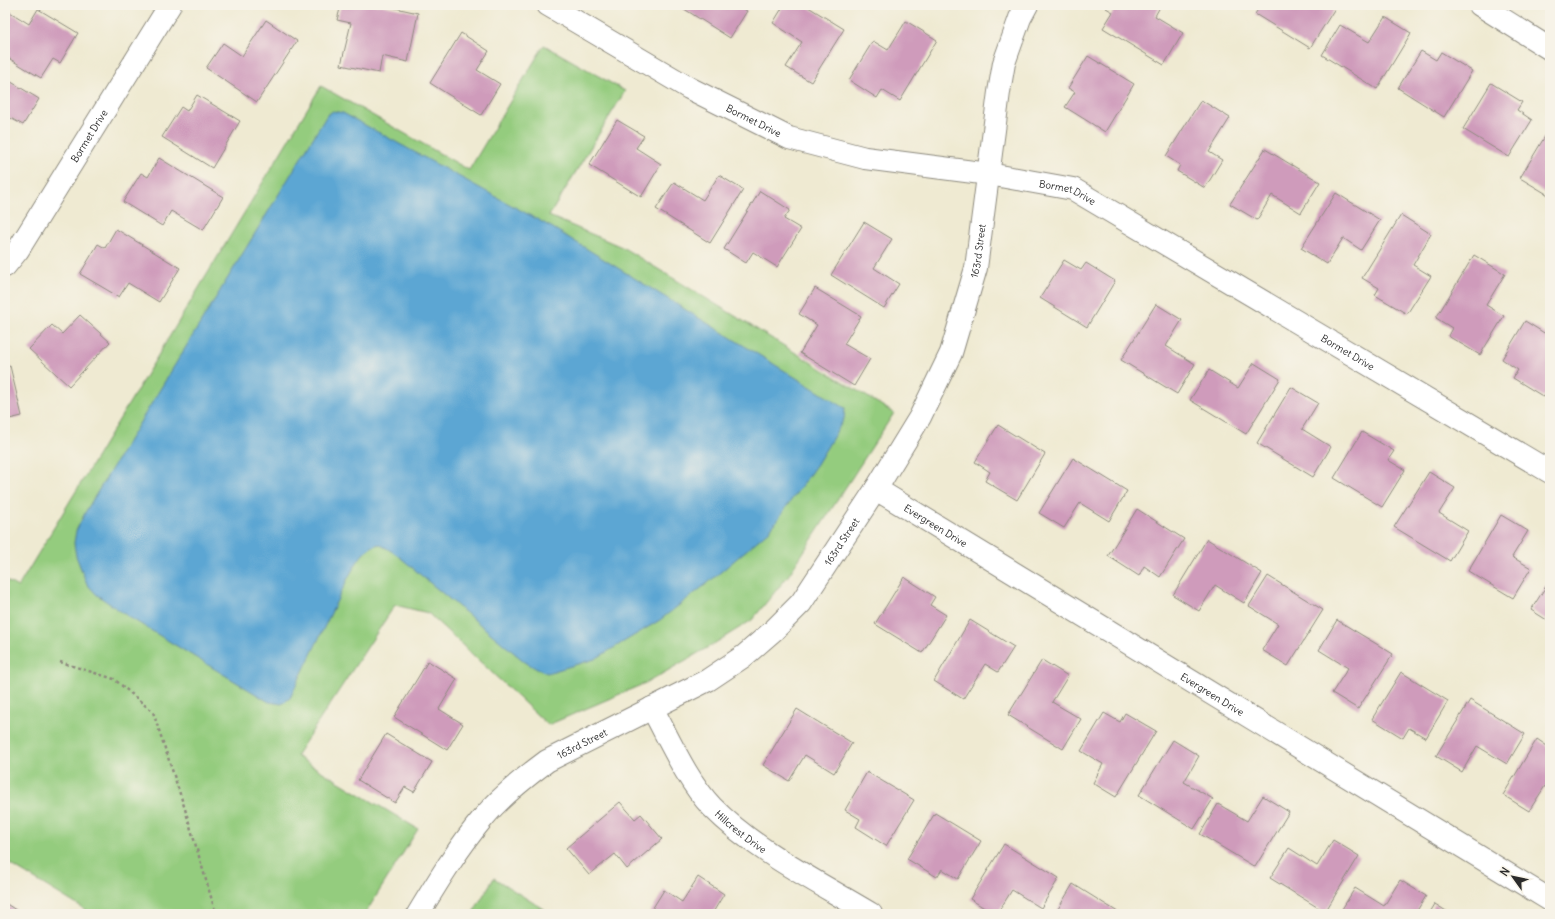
<svg xmlns="http://www.w3.org/2000/svg" width="1555" height="919" viewBox="0 0 1555 919" font-family="Delius,sans-serif">
	<rect width="100%" height="100%" fill="#f7f3e8"/>
	<filter id="ink" filterUnits="userSpaceOnUse"><feTurbulence type="fractalNoise" baseFrequency=".025" numOctaves="2"/><feDisplacementMap in="SourceGraphic" scale="8" xChannelSelector="R" yChannelSelector="G"/><feConvolveMatrix kernelMatrix="1 2 1 2 8 2 1 2 1" color-interpolation-filters="sRGB"/></filter>
	<filter id="wash" filterUnits="userSpaceOnUse"><feTurbulence type="fractalNoise" baseFrequency=".012" numOctaves="4" result="noise"/><feDisplacementMap in="SourceGraphic" scale="16" xChannelSelector="R" yChannelSelector="G"/><feGaussianBlur stdDeviation="0.9" result="paint"/><feColorMatrix in="noise" values="0 0 0 0 0 0 0 0 0 0 0 0 0 0 0 0 0 1.4 0 .05"/><feComposite in="paint" operator="in"/></filter>
	<g filter="url(#wash)">
		<rect width="100%" height="100%" fill="#efead2"/>
		<g fill="#94cc7e" stroke="#607c54">
			<path d="M544,45L625,91L549,216L622,247L894,413L788,576L752,620L712,645L648,682L548,725L428,613L395,605L296,756L418,829L365,914H92L5,861V580L18,587L321,86L469,170Z"/>
			<path d="M494,878L551,914H472Z"/>
		</g>
		<path fill="#5ba6d3" stroke="#43687f" d="M333,111L343,113L553,228L845,408L844,419L817,464L770,530L709,582L660,620L595,659L547,673L537,669L525,662C495,637 465,612 435,587C416,572 401,555 379,544C363,548 357,563 349,576L290,698L282,704L269,702L129,617L97,595L87,584L76,556L74,543L76,531L86,511L327,115Z"/>
		<g id="blocks">
			<g fill="#cf9bbb">
				<path d="M341,5H382L418,13L408,62L382,56L379,73L341,65L351,23L337,20Z"/>
				<path d="M678,5H737L747,11L730,38Z"/>
				<path d="M784,5H805L844,29L811,82L786,67L802,42L773,23Z"/>
				<path d="M1107,5H1161L1155,16L1183,33L1164,65L1103,28L1113,12L1106,8Z"/>
				<path d="M1261,5H1337L1310,48L1255,14Z"/>
				<path d="M5,9L29,24L38,9L78,33L60,63L53,59L41,78L5,56Z"/>
				<path d="M1385,17L1411,33L1377,89L1322,55L1340,25L1369,42Z"/>
				<path d="M266,20L297,41L257,102L206,68L223,43L242,56Z"/>
				<path d="M906,21L937,40L900,101L882,90L877,98L849,80L873,41L888,50Z"/>
				<path d="M461,33L489,51L477,70L500,84L481,115L430,83Z"/>
				<path d="M1421,51L1436,60L1441,52L1472,71L1444,117L1398,88Z"/>
				<path d="M1088,56L1134,84L1105,132L1065,107L1075,92L1068,88Z"/>
				<path d="M8,80L39,99L23,125L5,115V85Z"/>
				<path d="M1491,83L1522,102L1517,110L1532,120L1509,157L1463,129Z"/>
				<path d="M197,95L240,121L212,168L162,137L181,107L187,111Z"/>
				<path d="M1201,100L1230,118L1209,152L1222,160L1205,188L1177,171L1180,165L1166,156Z"/>
				<path d="M617,120L644,136L636,148L661,164L641,197L589,165Z"/>
				<path d="M1550,128V196L1520,178Z"/>
				<path d="M1265,149L1320,182L1301,213L1272,195L1257,220L1230,204Z"/>
				<path d="M159,158L223,197L203,230L171,211L162,226L123,202L141,173L148,177Z"/>
				<path d="M719,175L743,190L710,243L656,209L674,182L703,200Z"/>
				<path d="M760,191L790,210L784,219L801,229L777,267L753,252L746,263L724,249Z"/>
				<path d="M1336,193L1380,220L1361,250L1343,238L1327,264L1301,248Z"/>
				<path d="M1401,215L1431,234L1413,265L1431,276L1407,314L1375,295L1379,288L1362,278Z"/>
				<path d="M864,222L892,239L874,268L899,284L884,308L831,275Z"/>
				<path d="M116,229L180,268L159,302L128,283L119,297L80,274L98,244L105,248Z"/>
				<path d="M1474,255L1505,274L1486,305L1504,316L1480,355L1448,336L1452,328L1436,318Z"/>
				<path d="M1064,260L1081,270L1086,263L1115,281L1087,327L1040,298Z"/>
				<path d="M815,288L861,316L844,344L870,359L854,386L800,353L817,325L799,314Z"/>
				<path d="M1156,304L1182,320L1166,346L1195,364L1177,394L1121,360Z"/>
				<path d="M80,315L110,342L69,386L29,349L52,325L62,334Z"/>
				<path d="M1525,321L1549,336L1550,334V387L1544,397L1513,378L1518,370L1502,359Z"/>
				<path d="M1254,363L1280,379L1246,434L1190,400L1209,370L1238,388Z"/>
				<path d="M10,366L22,416L5,420V368Z"/>
				<path d="M1291,387L1318,403L1302,429L1331,447L1313,477L1257,443Z"/>
				<path d="M998,425L1045,454L1017,500L985,481L990,472L975,462Z"/>
				<path d="M1362,432L1394,451L1388,460L1405,470L1382,507L1334,478Z"/>
				<path d="M1073,458L1127,491L1109,521L1080,503L1064,528L1039,513Z"/>
				<path d="M1429,472L1455,488L1439,513L1468,531L1450,561L1394,527Z"/>
				<path d="M1137,509L1184,539L1160,577L1144,566L1139,576L1108,556Z"/>
				<path d="M1501,515L1528,531L1512,557L1531,568L1513,598L1468,571Z"/>
				<path d="M1207,539L1262,573L1244,603L1215,585L1199,611L1173,595Z"/>
				<path d="M1268,576L1323,610L1288,666L1262,650L1278,624L1249,606Z"/>
				<path d="M904,577L935,597L930,605L946,615L922,653L875,624Z"/>
				<path d="M1550,580V622L1531,610Z"/>
				<path d="M970,620L1014,647L998,672L985,664L963,699L934,681Z"/>
				<path d="M1337,620L1393,654L1358,709L1332,693L1348,668L1319,650Z"/>
				<path d="M1042,660L1068,676L1052,702L1081,719L1063,749L1008,715Z"/>
				<path d="M428,661L457,679L439,709L463,724L447,750L394,717Z"/>
				<path d="M1401,672L1448,701L1426,738L1409,728L1403,738L1372,719Z"/>
				<path d="M1470,700L1525,734L1507,764L1477,746L1462,772L1436,756Z"/>
				<path d="M797,709L852,743L834,773L805,755L789,781L763,765Z"/>
				<path d="M1104,713L1120,722L1125,713L1156,731L1116,797L1093,783L1103,764L1081,751Z"/>
				<path d="M386,734L432,762L414,792L405,787L395,803L358,780Z"/>
				<path d="M1537,739L1550,748V789L1545,786L1529,811L1503,795Z"/>
				<path d="M1173,740L1199,756L1184,782L1213,799L1194,829L1139,795Z"/>
				<path d="M867,772L914,800L886,846L856,827L860,819L845,810Z"/>
				<path d="M1263,796L1289,812L1255,867L1200,834L1218,804L1247,821Z"/>
				<path d="M620,802L635,819L641,814L662,839L627,869L615,854L589,875L566,848Z"/>
				<path d="M935,813L981,841L958,879L942,869L937,877L907,859Z"/>
				<path d="M1333,840L1359,856L1325,912L1270,878L1289,848L1317,866Z"/>
				<path d="M1004,844L1059,878L1041,908L1012,890L997,914H994L970,899Z"/>
				<path d="M698,877L724,894L712,914H649L664,890L682,902Z"/>
				<path d="M1400,880L1426,896L1415,914H1339L1355,888L1384,906Z"/>
				<path d="M1073,884L1121,914H1055Z"/>
				<path d="M5,903L22,914H5Z"/>
				<path d="M1435,904L1451,914H1429Z"/>
			</g>
		</g>
	</g>
	<g filter="url(#ink)">
		<use href="#blocks" fill-opacity="0" stroke="#8d8a7e" stroke-width="1"/>
		<g fill="none" stroke-linecap="round" stroke-linejoin="round">
			<defs>
				<g id="minor">
					<path id="s1" d="M548,5L689,88L789,138L865,158L989,174L1073,189L1550,472"/>
					<path d="M1480,5L1550,49"/>
					<path id="s2" d="M5,266L18,250L170,5"/>
					<path id="s3" d="M876,489L1550,900"/>
					<path id="s4" d="M652,708C669,739 687,781 712,807C755,851 818,882 871,914"/>
					<path id="s5" d="M418,914C438,881 458,848 483,818C501,796 524,778 547,761L708,680L744,656L774,630L801,603L876,489L920,417L951,353L976,268L999,92L1004,63L1020,18L1027,5"/>
				</g>
			</defs>
			<use href="#minor" stroke="#8d8a7e" stroke-width="24"/>
			<path stroke="#8d8a7e" stroke-width="2.5" stroke-dasharray="3 3" stroke-linecap="butt" d="M60,662L114,679L153,712L185,809L216,914"/>
			<use href="#minor" stroke="#fff" stroke-width="22"/>
		</g>
	</g>
	<g text-anchor="middle" stroke-width="3" stroke-linejoin="round" paint-order="stroke">
		<g font-size="10" fill="#2b2b2b" stroke="#f7f3e8">
			<text dy="4" stroke="none"><textPath href="#s1" startOffset="236">Bormet Drive</textPath></text>
			<text dy="4" stroke="none"><textPath href="#s2" startOffset="155">Bormet Drive</textPath></text>
			<text dy="4" stroke="none"><textPath href="#s1" startOffset="560">Bormet Drive</textPath></text>
			<text dy="4" stroke="none"><textPath href="#s5" startOffset="901">163rd Street</textPath></text>
			<text dy="4" stroke="none"><textPath href="#s1" startOffset="884">Bormet Drive</textPath></text>
			<text dy="4" stroke="none"><textPath href="#s3" startOffset="70">Evergreen Drive</textPath></text>
			<text dy="4" stroke="none"><textPath href="#s5" startOffset="577">163rd Street</textPath></text>
			<text dy="4" stroke="none"><textPath href="#s3" startOffset="394">Evergreen Drive</textPath></text>
			<text dy="4" stroke="none"><textPath href="#s5" startOffset="241">163rd Street</textPath></text>
			<text dy="4" stroke="none"><textPath href="#s4" startOffset="154">Hillcrest Drive</textPath></text>
		</g>
	</g>
	<rect width="1555" height="919" fill="none" stroke="#f7f3e8" stroke-width="20"/>
	<g transform="translate(1513 877) rotate(303)" stroke="#f7f3e8" stroke-width="3" paint-order="stroke">
	<path d="M0-3L7 15L0 10L-7 15Z" fill="#2b2b2b"/>
	<text y="-6" font-size="11" font-weight="bold" text-anchor="middle" fill="#2b2b2b">N</text>
	</g>
</svg>
